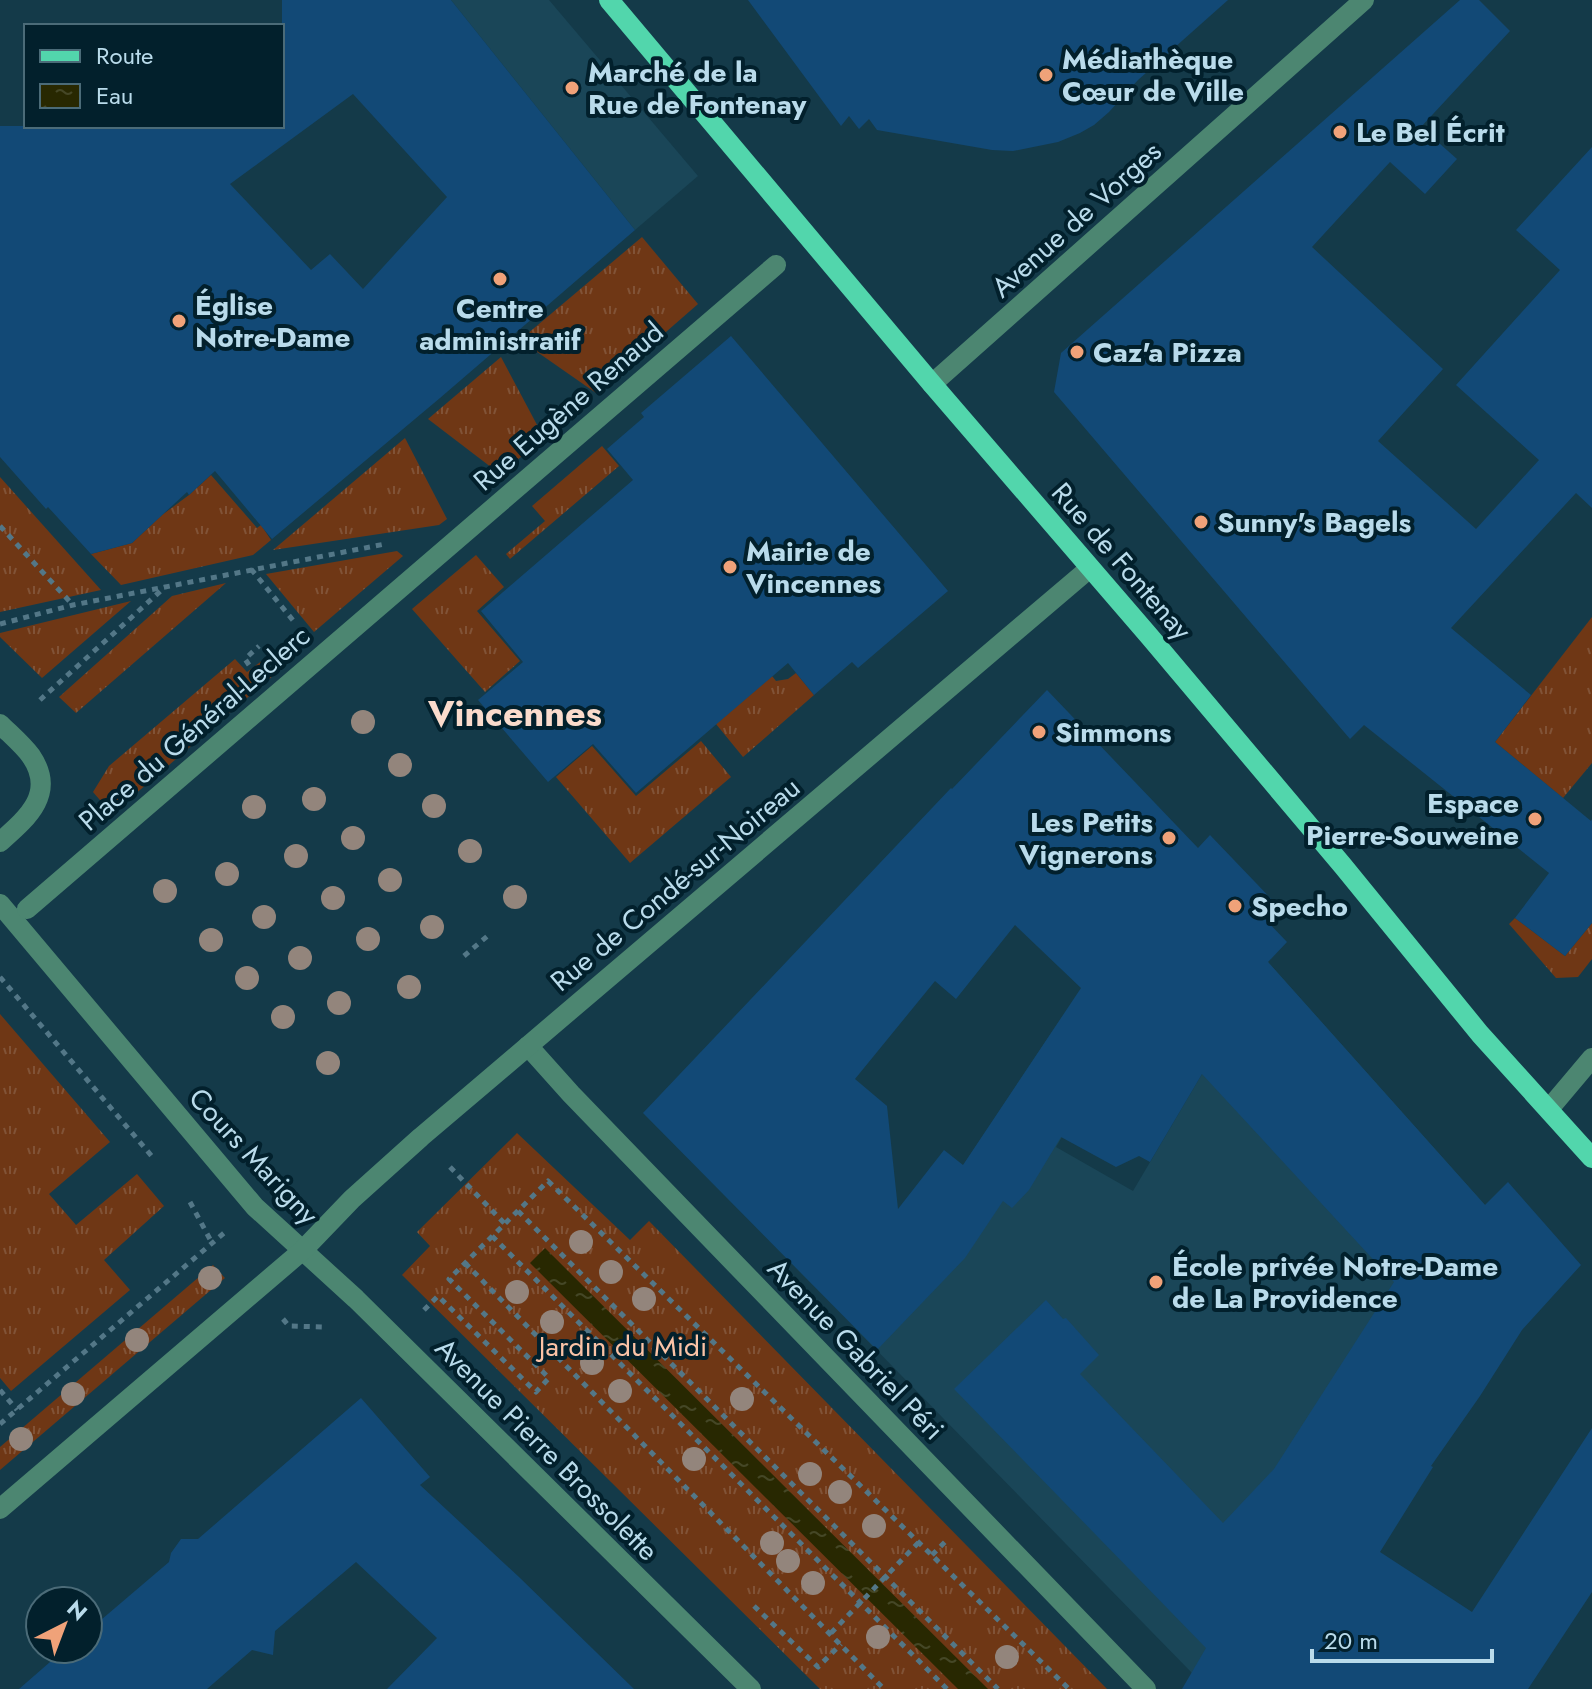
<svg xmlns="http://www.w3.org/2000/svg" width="1592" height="1689" viewBox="0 0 1592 1689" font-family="Jost,sans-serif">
	<defs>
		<pattern id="grass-tufts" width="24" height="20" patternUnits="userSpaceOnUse" patternTransform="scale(2)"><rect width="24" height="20" fill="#6f3715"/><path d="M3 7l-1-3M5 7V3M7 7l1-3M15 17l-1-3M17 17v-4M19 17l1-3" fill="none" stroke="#815337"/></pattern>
		<pattern id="water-ripples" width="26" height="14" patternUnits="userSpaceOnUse" patternTransform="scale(2)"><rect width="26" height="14" fill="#282801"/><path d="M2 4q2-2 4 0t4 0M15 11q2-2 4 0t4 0" fill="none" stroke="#454726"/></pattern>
	</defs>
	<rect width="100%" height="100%" fill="#143a49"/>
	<g fill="#1a4658">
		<path d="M451,0H549L698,176L635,230Z"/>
		<path d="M1268,962L1485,1205L1455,1235L1192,1673L855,1328L1052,1032L1106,1062L1056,1147L1133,1191Z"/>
	</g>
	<g fill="url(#grass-tufts)">
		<path d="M642,237L698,304L596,393L520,340Z"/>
		<path d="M501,357L544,438L500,474L428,419Z"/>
		<path d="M405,438L447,519L439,525L273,550Z"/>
		<path d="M602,446L619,466L510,559L506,554L545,521L532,506Z"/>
		<path d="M211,475L257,528L261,525L271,540L253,555L121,585L91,554L132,543L162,515L189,495Z"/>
		<path d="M0,477L101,590L0,612Z"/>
		<path d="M397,551L403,556L314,632L266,574Z"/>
		<path d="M476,555L504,587L477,611L520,661L485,692L412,609Z"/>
		<path d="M226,583L76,713L59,697L172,596Z"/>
		<path d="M131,601L42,678L0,637V633Z"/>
		<path d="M1592,617V763L1563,798L1495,742Z"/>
		<path d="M235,659L247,672L263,660L275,674L112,814L93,792L109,766Z"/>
		<path d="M796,673L814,695L743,757L716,724L772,676L776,681L788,679Z"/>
		<path d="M701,741L731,777L630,863L556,777L592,746L636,796Z"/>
		<path d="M1515,918L1565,956L1592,923V959L1578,977L1556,978L1509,924Z"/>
		<path d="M0,1014L110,1142L49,1194L76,1225L137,1174L164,1206L104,1260L130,1290L11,1391L0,1378Z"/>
		<path d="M517,1133L630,1240L649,1221L1107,1689H820L402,1275L430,1246L417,1232Z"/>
		<path d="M213,1265L225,1278L0,1470V1447Z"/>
	</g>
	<path fill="url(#water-ripples)" d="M545,1248L988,1689H958L530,1263Z"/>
	<g fill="#124976" fill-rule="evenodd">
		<path d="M282,0H451L635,230L440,398L272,539L215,471L189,495L187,492L132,543L91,554L48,507L46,509L0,457V126H282ZM353,94L447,197L363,289L330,254L311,270L230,184Z"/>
		<path d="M748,0H1228L1138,80L1109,112L1094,125L1080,133L1058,142L1013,151L992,150L877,130L869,119L859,129L849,116L841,126Z"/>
		<path d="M1460,0H1479L1510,31L1421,127L1457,159L1425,194L1390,162L1312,247L1443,369L1378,441L1476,529L1539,460L1456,385L1560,270L1516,230L1592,147V508L1576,493L1451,628L1531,695L1495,742L1591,821L1592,819V923L1565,956L1515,918L1549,873L1364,725L1350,739L1054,392L1061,353Z"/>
		<path d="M731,336L948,591L858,668L852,662L814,695L788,663L636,793L593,744L548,782L478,700L523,662L481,611L633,480L607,449L644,417L641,413Z"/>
		<path d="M1047,690L1198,848L1210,835L1277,905L1264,918L1287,942L1268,962L1485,1205L1508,1182L1581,1265L1522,1330L1480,1396L1431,1466L1433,1467L1380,1552L1472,1612L1592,1428V1592L1528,1689H1182L1206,1648L954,1389L1046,1300L1063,1319L1066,1318L1099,1355L1080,1374L1223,1523L1274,1469L1394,1282L1202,1074L1150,1162L1139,1156L1116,1167L1061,1137L1029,1190L1012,1208L1003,1201L965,1258L877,1350L643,1113L951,788L952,789ZM1015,925L1081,988L963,1165L944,1150L898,1209L887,1106L855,1079L935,981L956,999Z"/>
		<path d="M361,1398L430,1477L420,1485L519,1577L634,1689H387L437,1638L356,1562L275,1631L273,1655L252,1650L207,1689H19L65,1649H88V1631L169,1562L171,1553L181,1539H198Z"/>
	</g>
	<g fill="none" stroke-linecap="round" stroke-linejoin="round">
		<g stroke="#537787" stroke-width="5" stroke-dasharray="6 6" stroke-linecap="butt">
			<path d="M0,526L72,604"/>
			<path d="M251,569L296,624"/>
			<path d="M0,624L73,605L385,544"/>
			<path d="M249,665L245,659L259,646"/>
			<path d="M40,700L165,587"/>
			<path d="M464,956L491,933"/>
			<path d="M0,977L155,1160"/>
			<path d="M450,1167L505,1224"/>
			<path d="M190,1202L212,1243"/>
			<path d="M518,1211L998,1689"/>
			<path d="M492,1236L947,1689"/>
			<path d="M465,1263L884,1689"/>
			<path d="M424,1310L438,1296L536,1392L549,1378L449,1279L548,1181L1069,1689"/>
			<path d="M283,1319L289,1326L325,1327"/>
			<path d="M0,1390L17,1410"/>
			<path d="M0,1424L224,1233"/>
			<path d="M932,1555L945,1542"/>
			<path d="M754,1606L818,1667L841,1644"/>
			<path d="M831,1633L919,1542"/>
		</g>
		<g stroke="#4c8671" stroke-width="20">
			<path d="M932,384L1364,0"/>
			<path d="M0,724C10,734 23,745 31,756C57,794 26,819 0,842"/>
			<path d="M0,904L255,1207L356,1299L751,1689"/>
			<path d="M27,909L776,265"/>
			<path d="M528,1046L571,1094L1146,1689"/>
			<path d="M1549,1109L1592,1058"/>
			<path d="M0,1509L303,1250L352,1199L421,1137L1090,568"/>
		</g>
		<path stroke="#52d6ac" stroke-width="20" d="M609,0L932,384L1150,637L1343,866L1480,1034L1592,1158"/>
	</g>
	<g fill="#93857c">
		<circle cx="363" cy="722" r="12"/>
		<circle cx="400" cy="765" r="12"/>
		<circle cx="314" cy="799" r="12"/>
		<circle cx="434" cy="806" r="12"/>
		<circle cx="254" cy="807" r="12"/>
		<circle cx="353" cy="838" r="12"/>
		<circle cx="470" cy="851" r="12"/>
		<circle cx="296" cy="856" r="12"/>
		<circle cx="227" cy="874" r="12"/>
		<circle cx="390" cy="880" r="12"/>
		<circle cx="165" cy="891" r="12"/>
		<circle cx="515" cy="897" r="12"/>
		<circle cx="333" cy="898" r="12"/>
		<circle cx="264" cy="917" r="12"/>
		<circle cx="432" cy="927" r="12"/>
		<circle cx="368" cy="939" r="12"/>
		<circle cx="211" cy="940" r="12"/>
		<circle cx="300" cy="958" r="12"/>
		<circle cx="247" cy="978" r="12"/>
		<circle cx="409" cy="987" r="12"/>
		<circle cx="339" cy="1003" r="12"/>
		<circle cx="283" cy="1017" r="12"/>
		<circle cx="328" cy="1063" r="12"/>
		<circle cx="581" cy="1242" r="12"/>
		<circle cx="611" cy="1272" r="12"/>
		<circle cx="210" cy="1278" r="12"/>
		<circle cx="517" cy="1292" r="12"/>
		<circle cx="644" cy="1299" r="12"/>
		<circle cx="552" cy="1322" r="12"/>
		<circle cx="137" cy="1340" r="12"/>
		<circle cx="592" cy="1363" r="12"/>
		<circle cx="620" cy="1391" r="12"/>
		<circle cx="73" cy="1394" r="12"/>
		<circle cx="742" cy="1399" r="12"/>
		<circle cx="21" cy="1439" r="12"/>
		<circle cx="694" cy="1459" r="12"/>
		<circle cx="810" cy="1474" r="12"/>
		<circle cx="840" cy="1492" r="12"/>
		<circle cx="874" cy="1526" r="12"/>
		<circle cx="772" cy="1543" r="12"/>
		<circle cx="788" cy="1561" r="12"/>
		<circle cx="813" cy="1583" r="12"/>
		<circle cx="878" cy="1637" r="12"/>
		<circle cx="1007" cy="1657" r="12"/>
	</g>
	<g fill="#f0a279" stroke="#02202c" stroke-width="3">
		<circle cx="1046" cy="75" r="8"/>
		<circle cx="572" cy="88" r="8"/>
		<circle cx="1340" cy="132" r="8"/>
		<circle cx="500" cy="279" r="8"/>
		<circle cx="179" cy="321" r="8"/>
		<circle cx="1077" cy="352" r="8"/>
		<circle cx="1201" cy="522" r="8"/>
		<circle cx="730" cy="567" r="8"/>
		<circle cx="1039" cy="732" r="8"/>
		<circle cx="1535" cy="819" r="8"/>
		<circle cx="1169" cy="838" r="8"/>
		<circle cx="1235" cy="906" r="8"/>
		<circle cx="1156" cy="1282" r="8"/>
	</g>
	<g text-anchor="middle" stroke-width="8" stroke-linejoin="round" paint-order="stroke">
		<g font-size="28" font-weight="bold" fill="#b9dbeb" stroke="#02202c" text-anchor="start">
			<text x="1062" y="69">Médiathèque<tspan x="1062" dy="32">Cœur de Ville</tspan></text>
			<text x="588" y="82">Marché de la<tspan x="588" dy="32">Rue de Fontenay</tspan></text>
			<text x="1356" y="142">Le Bel Écrit</text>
			<text x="195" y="315">Église<tspan x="195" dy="32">Notre-Dame</tspan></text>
			<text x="500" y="318" text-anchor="middle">Centre<tspan x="500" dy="32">administratif</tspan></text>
			<text x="1093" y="362">Caz'a Pizza</text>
			<text x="1217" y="532">Sunny's Bagels</text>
			<text x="746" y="561">Mairie de<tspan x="746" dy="32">Vincennes</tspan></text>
			<text x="1055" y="742">Simmons</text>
			<text x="1519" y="813" text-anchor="end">Espace<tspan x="1519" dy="32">Pierre-Souweine</tspan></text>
			<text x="1153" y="832" text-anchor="end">Les Petits<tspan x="1153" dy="32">Vignerons</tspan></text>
			<text x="1251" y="916">Specho</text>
			<text x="1172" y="1276">École privée Notre-Dame<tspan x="1172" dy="32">de La Providence</tspan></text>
		</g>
		<g font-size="28" fill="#b9dbeb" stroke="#02202c">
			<text transform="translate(1076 219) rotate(-42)" y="10">Avenue de Vorges</text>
			<text transform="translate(568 406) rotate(-41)" y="10">Rue Eugène Renaud</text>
			<text transform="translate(1122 561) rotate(49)" y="10">Rue de Fontenay</text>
			<text transform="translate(194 728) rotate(-41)" y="10">Place du Général-Leclerc</text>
			<text transform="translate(675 884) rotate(-40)" y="10">Rue de Condé-sur-Noireau</text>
			<text transform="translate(254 1156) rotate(47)" y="10">Cours Marigny</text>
			<text transform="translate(856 1349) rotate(46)" y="10">Avenue Gabriel Péri</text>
			<text transform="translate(547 1449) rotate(45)" y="10">Avenue Pierre Brossolette</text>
		</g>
		<g font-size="28" fill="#fbc3a6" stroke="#02202c">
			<text x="623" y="1356">Jardin du Midi</text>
		</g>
		<g font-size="36" font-weight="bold" fill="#fadbcc" stroke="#02202c">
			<text x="515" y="726">Vincennes</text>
		</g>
	</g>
	<rect x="24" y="24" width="260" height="104" fill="#02202c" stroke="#4b6b78" stroke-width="2"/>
	<rect x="40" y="50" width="40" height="12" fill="#52d6ac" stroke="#4b6b78" stroke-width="2"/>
	<text x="96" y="64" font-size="24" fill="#b9dbeb">Route</text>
	<rect x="40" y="84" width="40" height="24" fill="url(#water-ripples)" stroke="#4b6b78" stroke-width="2"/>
	<text x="96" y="104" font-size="24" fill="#b9dbeb">Eau</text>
	<g transform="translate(64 1625) rotate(42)"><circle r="38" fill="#02202c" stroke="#4b6b78" stroke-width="2"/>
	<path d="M0-6L14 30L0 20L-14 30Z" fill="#f0a279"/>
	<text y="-12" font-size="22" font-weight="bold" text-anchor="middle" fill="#b9dbeb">N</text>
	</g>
	<path d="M1312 1649v12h180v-12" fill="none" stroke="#b9dbeb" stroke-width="4"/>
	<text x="1324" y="1649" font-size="24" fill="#b9dbeb" stroke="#02202c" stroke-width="6" paint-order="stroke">20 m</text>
</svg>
